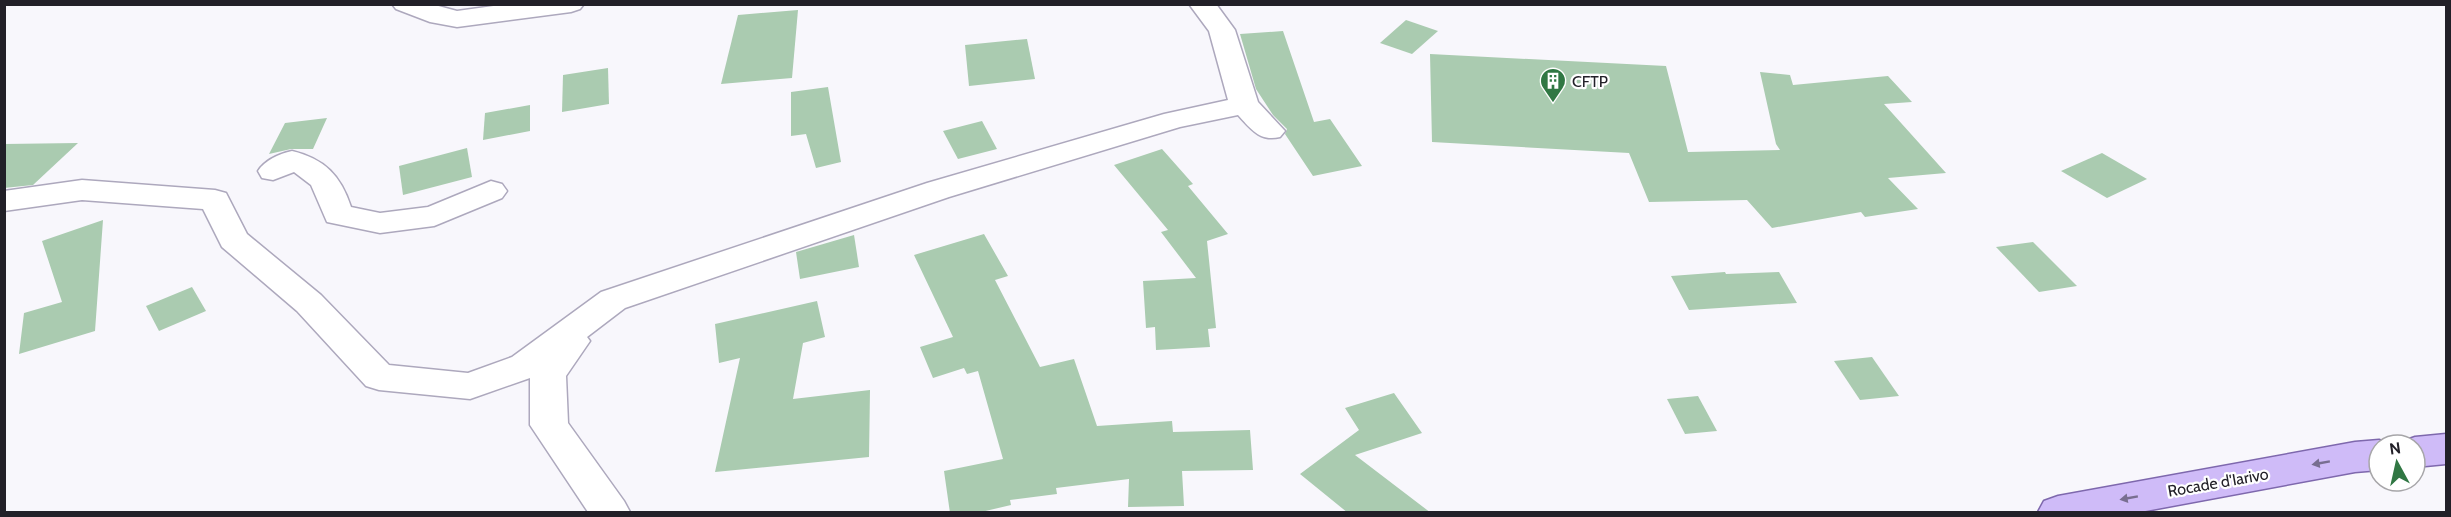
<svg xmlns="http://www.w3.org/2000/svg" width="2451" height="517" viewBox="0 0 2451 517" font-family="Cabin,sans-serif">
	<rect width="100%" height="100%" fill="#f8f7fc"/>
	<g fill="#aacbb0">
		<path d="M798,10L792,78L721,84L738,15Z"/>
		<path d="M1406,20L1438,31L1412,54L1380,43Z"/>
		<path d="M1283,31L1314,122L1330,119L1362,166L1313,176L1285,134L1287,129L1273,115L1256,89L1240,34Z"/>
		<path d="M1027,39L1035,79L969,86L965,45Z"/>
		<path d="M1430,54L1666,66L1688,152L1780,150L1776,144L1760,72L1790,75L1793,85L1888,76L1912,102L1884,104L1946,173L1888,178L1918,209L1865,217L1861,212L1772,228L1747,200L1649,202L1629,153L1432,142Z"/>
		<path d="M608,68L609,104L562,112L563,75Z"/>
		<path d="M828,87L841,162L816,168L806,134L791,136V92Z"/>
		<path d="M530,105V131L483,140L485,113Z"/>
		<path d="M327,118L313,149H291L269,154L285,123Z"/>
		<path d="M982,121L997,149L958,159L943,131Z"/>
		<path d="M78,143L33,185L4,188V144Z"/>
		<path d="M467,148L472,177L403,195L399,166Z"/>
		<path d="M1162,149L1193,184L1188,186L1228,234L1207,241L1216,328L1208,329L1210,347L1156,350L1155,327L1146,328L1143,281L1196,278L1161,232L1168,230L1114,165Z"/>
		<path d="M2102,153L2147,179L2107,198L2061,171Z"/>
		<path d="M103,220L95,331L19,354L24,313L62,302L42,241Z"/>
		<path d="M984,234L1008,276L995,280L1040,367L1074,359L1097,426L1172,421L1173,432L1250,430L1253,470L1182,471L1184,506L1128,507L1129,479L1056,488L1057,494L1010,500L1011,505L977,513H950L944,471L1003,459L978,371L967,374L964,368L933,378L920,347L953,337L914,255Z"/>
		<path d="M854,235L859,267L800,279L796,252Z"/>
		<path d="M2033,242L2077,286L2039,292L1996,247Z"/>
		<path d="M1725,272L1726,274L1779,272L1797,303L1689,310L1671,276Z"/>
		<path d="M192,287L206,311L159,331L146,306Z"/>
		<path d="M817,301L825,337L803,343L793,399L870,390L869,457L715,472L740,358L719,363L715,324Z"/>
		<path d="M1872,357L1899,396L1860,400L1834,361Z"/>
		<path d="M1394,393L1422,433L1355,455L1431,513H1348L1300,474L1359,430L1345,408Z"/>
		<path d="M1698,396L1717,431L1685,434L1667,399Z"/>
	</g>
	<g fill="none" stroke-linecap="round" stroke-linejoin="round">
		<defs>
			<g id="minor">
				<path d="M392,4H431L457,11L508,4H584L580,9L571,12L457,27L430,22L396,9Z"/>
				<path d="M1189,4H1216L1235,30L1258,102L1285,131L1280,137C1260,142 1251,129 1238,115L1180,127L949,197L625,308L587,337L590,341L566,376L568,423L624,501L630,512H588L530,425V378L470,399L379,390L366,386L297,311L222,247L203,209L82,200L4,211V191L82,180L215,190L226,193L247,234L321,295L389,365L468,373L512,357L601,292L927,183L1164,114L1228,100L1209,31Z"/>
				<path d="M292,151C325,159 341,176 351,207L380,213L428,207L491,181L502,184L507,191L502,198L434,226L380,233L327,222L311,185L294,172L273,180L262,178L258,171C265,160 279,154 292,151Z"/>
			</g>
			<g id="major">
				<path d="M2446,434V464L2415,467V445H2400L2401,442L2415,437Z"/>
				<path d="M2379,440L2393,445H2379V470L2355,472L2140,512H2038L2044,501L2058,496L2355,442Z"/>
			</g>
		</defs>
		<use href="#minor" stroke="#ada8bd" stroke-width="3"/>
		<use href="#major" stroke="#7e68ad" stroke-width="3"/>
		<use href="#minor" fill="#fff" fill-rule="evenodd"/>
		<use href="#major" fill="#cfbbf8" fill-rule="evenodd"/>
	</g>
	<defs><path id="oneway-solid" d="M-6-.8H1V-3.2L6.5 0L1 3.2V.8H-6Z" transform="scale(1.5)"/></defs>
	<g fill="#786e90">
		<use href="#oneway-solid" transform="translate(2321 463) rotate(170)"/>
		<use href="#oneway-solid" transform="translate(2129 498) rotate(170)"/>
	</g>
	<defs>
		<symbol id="building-pin" viewBox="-11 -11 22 30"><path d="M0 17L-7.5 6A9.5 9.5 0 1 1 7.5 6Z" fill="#307743" stroke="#fff"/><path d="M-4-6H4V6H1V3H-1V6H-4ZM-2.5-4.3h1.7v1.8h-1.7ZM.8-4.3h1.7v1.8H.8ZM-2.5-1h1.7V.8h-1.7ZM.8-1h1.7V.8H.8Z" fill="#fff"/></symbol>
	</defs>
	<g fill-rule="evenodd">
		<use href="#building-pin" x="1538" y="66" width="30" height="40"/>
	</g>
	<g text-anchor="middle" stroke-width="4.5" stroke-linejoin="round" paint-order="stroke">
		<g font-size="16" fill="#222028" stroke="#fff" text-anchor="start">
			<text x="1572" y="87">CFTP</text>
		</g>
		<g font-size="16" fill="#222028" stroke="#fff">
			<text transform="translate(2218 482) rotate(-10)" y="6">Rocade d'Iarivo</text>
		</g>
	</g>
	<rect width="2451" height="517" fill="none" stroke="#222028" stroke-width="12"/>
	<g transform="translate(2397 463) rotate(352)"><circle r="28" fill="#ffffff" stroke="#a7a6a9" stroke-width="1.5"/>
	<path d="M0-4.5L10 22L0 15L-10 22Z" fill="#307743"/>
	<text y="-9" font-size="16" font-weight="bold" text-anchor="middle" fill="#222028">N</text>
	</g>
</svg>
